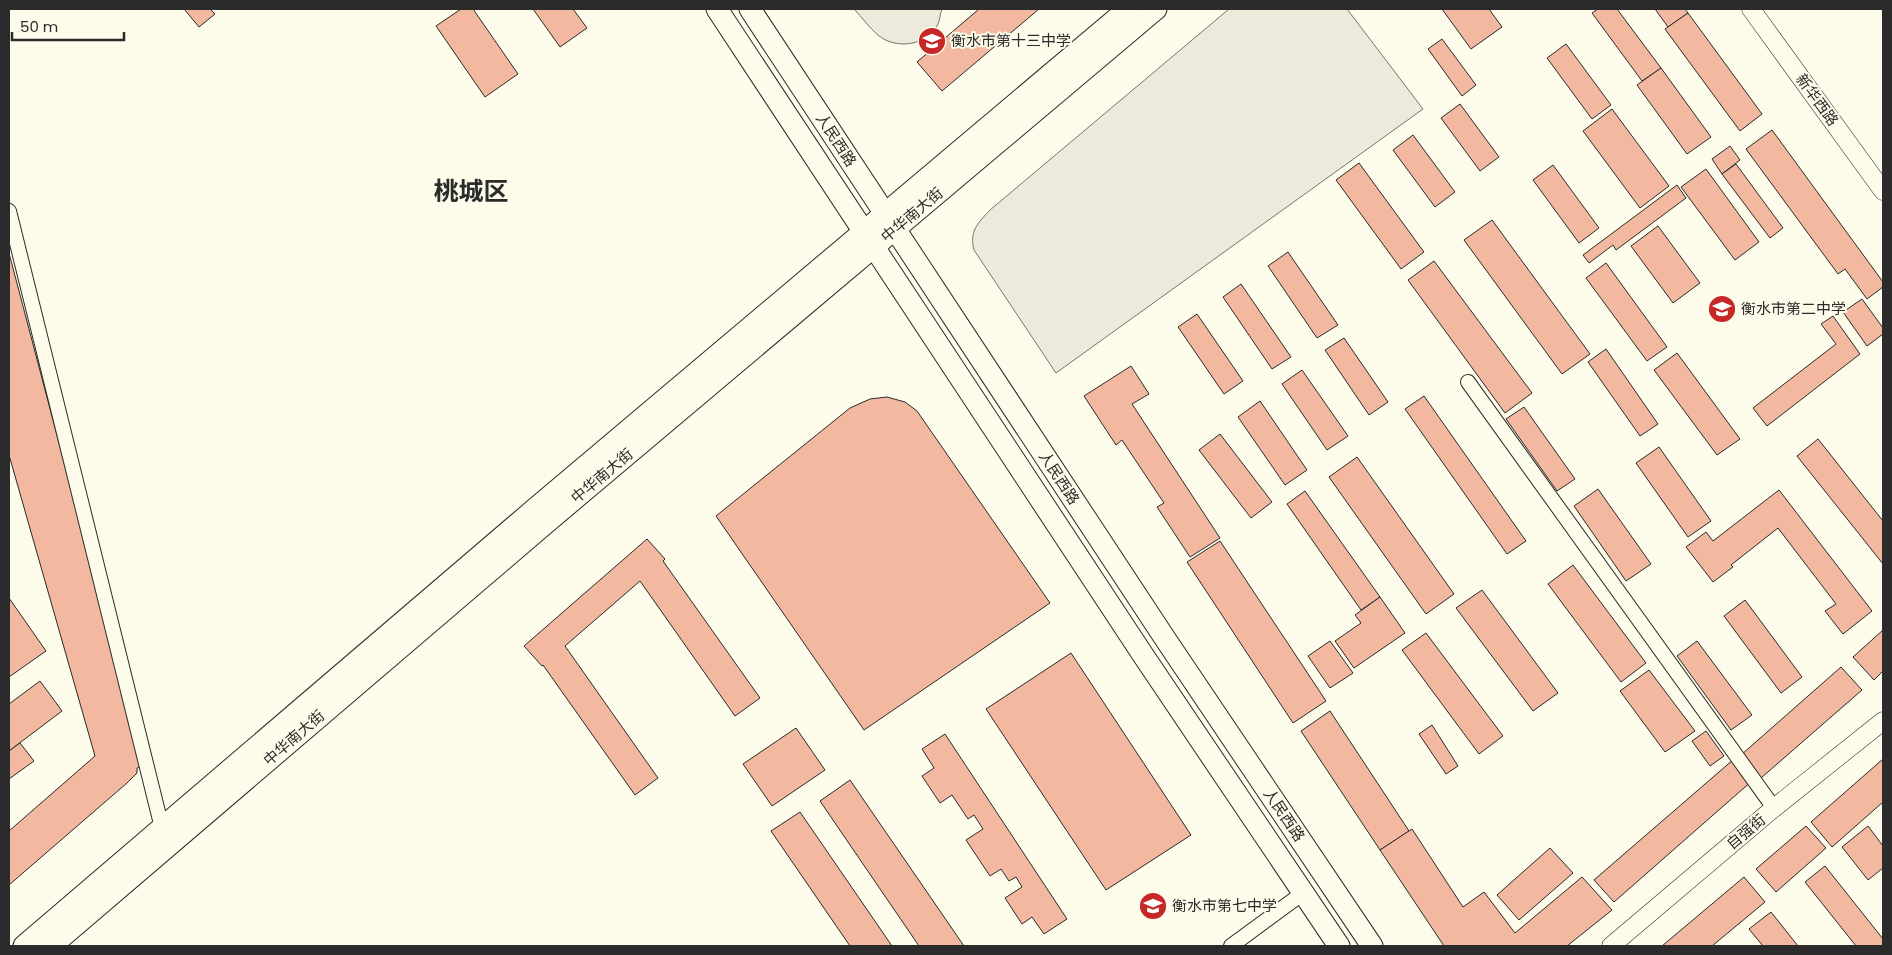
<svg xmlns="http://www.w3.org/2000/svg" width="1892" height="955" viewBox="0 0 1892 955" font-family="Poppins,'Noto Sans SC',sans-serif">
	<rect width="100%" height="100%" fill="#fdfbea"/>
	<g fill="#ecebdb" stroke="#74746e">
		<path d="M854,9H942C940,13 940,20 938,24C928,46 895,50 878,35C869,28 862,17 854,9Z"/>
		<path d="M1229,9H1347L1423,109L1056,373L974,250C969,231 978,223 990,210Z"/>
	</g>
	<g fill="#f2b8a0" stroke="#2b2b2b">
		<path d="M184,9H210L215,14L199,27Z"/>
		<path d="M461,9H473L518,74L485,97L436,26Z"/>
		<path d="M533,9H573L587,28L560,47Z"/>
		<path d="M979,9H1039L942,91L917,62Z"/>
		<path d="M1442,9H1489L1502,27L1471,49Z"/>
		<path d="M1598,9H1617L1661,68L1642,81L1592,13Z"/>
		<path d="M1655,9H1685L1688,13L1668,27Z"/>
		<path d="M1688,13L1762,114L1740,131L1665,29Z"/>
		<path d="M1442,39L1476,85L1462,96L1428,49Z"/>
		<path d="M1566,44L1611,105L1592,119L1547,58Z"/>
		<path d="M1661,68L1711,137L1687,154L1637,85Z"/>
		<path d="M1460,104L1499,157L1480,171L1441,118Z"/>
		<path d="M1612,109L1669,186L1640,208L1583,131Z"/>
		<path d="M1772,130L1883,282V287L1867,299L1845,269L1838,274L1746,149Z"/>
		<path d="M1413,135L1455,192L1435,207L1393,150Z"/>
		<path d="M1730,146L1740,160L1722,174L1712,159Z"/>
		<path d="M1359,163L1424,252L1401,269L1336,180Z"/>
		<path d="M1736,164L1783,228L1770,238L1722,174Z"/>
		<path d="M1553,165L1599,228L1579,243L1533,180Z"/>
		<path d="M1706,169L1759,242L1735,260L1681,187Z"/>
		<path d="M1677,185L1686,198L1616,250L1613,245L1589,263L1583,255Z"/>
		<path d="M1492,220L1590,354L1562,374L1464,240Z"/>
		<path d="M1658,226L1700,283L1673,303L1631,246Z"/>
		<path d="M1288,252L1338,325L1317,338L1268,266Z"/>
		<path d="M9,253L144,766L137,768V773L127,783L9,885V831L95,756L9,455Z"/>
		<path d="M1434,261L1532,393L1505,413L1408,280Z"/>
		<path d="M1606,263L1667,347L1647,361L1586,278Z"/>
		<path d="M1241,284L1291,357L1272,369L1223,297Z"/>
		<path d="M1862,299L1883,328V334L1867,346L1843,312Z"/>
		<path d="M1197,314L1243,381L1224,394L1178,327Z"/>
		<path d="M1833,316L1860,354L1767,426L1753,408L1836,344L1821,324Z"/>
		<path d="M1344,338L1388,402L1369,415L1325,350Z"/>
		<path d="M1606,349L1658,424L1640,436L1588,362Z"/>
		<path d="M1677,353L1740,439L1717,455L1654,370Z"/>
		<path d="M1131,366L1149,394L1132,404L1220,538L1190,557L1157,507L1164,503L1122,440L1116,445L1084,396Z"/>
		<path d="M1302,370L1348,436L1327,450L1282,384Z"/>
		<path d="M1424,396L1526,541L1507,554L1405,409Z"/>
		<path d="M887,397L905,402L917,411L1050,603L864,730L716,516L850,408L870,399Z"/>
		<path d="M1260,401L1307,470L1285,485L1238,417Z"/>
		<path d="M1524,407L1575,479L1557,491L1506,419Z"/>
		<path d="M1220,434L1272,502L1251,518L1199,450Z"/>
		<path d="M1818,439L1883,521V564L1797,456Z"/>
		<path d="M1659,447L1711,521L1688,537L1636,463Z"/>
		<path d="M1357,457L1454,594L1426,614L1329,477Z"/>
		<path d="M1598,489L1651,564L1626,581L1574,506Z"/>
		<path d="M1779,490L1872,611L1843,634L1825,611L1836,604L1778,528L1731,565L1733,567L1713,582L1686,547L1706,532L1713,541Z"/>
		<path d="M1305,491L1380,597L1361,610L1287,504Z"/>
		<path d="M647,539L665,559L663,561L760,698L735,716L640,581L565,646L658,778L635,795L543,665L542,666L524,646Z"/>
		<path d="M1220,541L1326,701L1293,723L1187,562Z"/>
		<path d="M1573,565L1646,663L1621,682L1548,584Z"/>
		<path d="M1482,590L1558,693L1533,711L1456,608Z"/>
		<path d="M1380,597L1405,633L1354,668L1335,641L1361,623L1355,615Z"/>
		<path d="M9,598L46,651L9,677Z"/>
		<path d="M1745,600L1802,677L1781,693L1724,616Z"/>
		<path d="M1883,630V671L1874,680L1853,657Z"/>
		<path d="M1426,633L1503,736L1479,754L1402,650Z"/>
		<path d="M1330,641L1353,673L1330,688L1308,656Z"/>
		<path d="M1697,641L1752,715L1731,730L1677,656Z"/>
		<path d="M1071,653L1191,835L1106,890L986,709Z"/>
		<path d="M1841,667L1862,690L1761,778L1741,755Z"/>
		<path d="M1649,670L1695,731L1665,752L1620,691Z"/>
		<path d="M40,681L62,711L9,751V704Z"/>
		<path d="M1330,711L1409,831L1380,850L1301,731Z"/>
		<path d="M1432,725L1458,766L1446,774L1419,734Z"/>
		<path d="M796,728L825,770L772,806L743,764Z"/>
		<path d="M1706,731L1724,756L1710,766L1692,741Z"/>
		<path d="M945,734L1067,919L1044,934L1032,917L1022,924L1005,898L1022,887L1016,877L1009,881L1001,869L990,876L966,840L983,829L974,815L968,819L952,795L940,803L922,776L934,768L922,749Z"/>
		<path d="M20,743L34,761L9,779V751Z"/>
		<path d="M1734,759L1753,780L1614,902L1594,880Z"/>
		<path d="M1883,759V802L1832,847L1811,822Z"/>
		<path d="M850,780L964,946H919L820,801Z"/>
		<path d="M800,812L892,946H850L771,831Z"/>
		<path d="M1806,826L1826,848L1776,892L1756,869Z"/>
		<path d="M1868,826L1883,846V868L1868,880L1842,847Z"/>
		<path d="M1412,829L1463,907L1484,892L1515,933L1582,877L1612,910L1567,946H1444L1380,850Z"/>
		<path d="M1550,848L1573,873L1519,920L1497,895Z"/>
		<path d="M1825,866L1883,939V946H1856L1805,882Z"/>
		<path d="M1744,877L1765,902L1712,946H1662Z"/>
		<path d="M1771,912L1798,946H1763L1749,929Z"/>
	</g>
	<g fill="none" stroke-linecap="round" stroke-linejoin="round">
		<defs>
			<g id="minor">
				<path d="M9,211L162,828"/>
				<path d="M1468,382L1774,808"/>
				<path d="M1231,946L1303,893"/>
			</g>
			<g id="tertiary">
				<path d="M1751,9L1883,191"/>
				<path d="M1611,946L1774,808L1883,721"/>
			</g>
			<g id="primary">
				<path d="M717,9L1143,655L1339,946"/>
				<path d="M750,9L1166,640L1372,946"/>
				<path d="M24,946L536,508L1128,9"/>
				<path d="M51,946L547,522L1156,9"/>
			</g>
		</defs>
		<use href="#minor" stroke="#2b2b2b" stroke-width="16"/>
		<use href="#tertiary" stroke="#2b2b2b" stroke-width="19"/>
		<use href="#primary" stroke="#2b2b2b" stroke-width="23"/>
		<use href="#minor" stroke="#fdfbea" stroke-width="14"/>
		<use href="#tertiary" stroke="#fdfbea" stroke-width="18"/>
		<use href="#primary" stroke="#fdfbea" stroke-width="21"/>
	</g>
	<defs>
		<symbol id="school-disc" viewBox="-11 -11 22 22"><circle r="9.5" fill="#c62828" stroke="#fdfbea"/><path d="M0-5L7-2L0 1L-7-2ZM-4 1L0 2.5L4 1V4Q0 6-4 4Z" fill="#fff"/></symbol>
	</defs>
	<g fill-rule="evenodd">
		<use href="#school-disc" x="916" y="25" width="32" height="32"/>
		<use href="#school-disc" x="1706" y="293" width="32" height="32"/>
		<use href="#school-disc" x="1137" y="890" width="32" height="32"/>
	</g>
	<g text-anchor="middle" stroke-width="4" stroke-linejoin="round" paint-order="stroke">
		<g font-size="15" fill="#2b2b2b" stroke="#fdfbea" text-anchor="start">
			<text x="951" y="46">衡水市第十三中学</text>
			<text x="1741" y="314">衡水市第二中学</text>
			<text x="1172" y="911">衡水市第七中学</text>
		</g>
		<g font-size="15" fill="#2b2b2b" stroke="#fdfbea">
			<text transform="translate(1817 100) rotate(54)" y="5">新华西路</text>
			<text transform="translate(836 140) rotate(57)" y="5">人民西路</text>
			<text transform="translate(912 215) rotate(-40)" y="5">中华南大街</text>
			<text transform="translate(602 476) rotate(-40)" y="5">中华南大街</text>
			<text transform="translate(1059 478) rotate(57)" y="5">人民西路</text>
			<text transform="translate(294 738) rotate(-41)" y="5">中华南大街</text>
			<text transform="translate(1284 815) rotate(56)" y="5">人民西路</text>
			<text transform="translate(1746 832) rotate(-40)" y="5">自强街</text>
		</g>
		<g font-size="25" font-weight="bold" fill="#2b2b2b" stroke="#fdfbea">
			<text x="471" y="200">桃城区</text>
		</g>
	</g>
	<rect width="1892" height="955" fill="none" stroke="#2b2b2b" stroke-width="20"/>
	<path d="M12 32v8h112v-8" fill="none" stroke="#2b2b2b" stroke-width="2.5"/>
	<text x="20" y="32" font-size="15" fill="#2b2b2b" stroke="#fdfbea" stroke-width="4" paint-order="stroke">50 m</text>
</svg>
